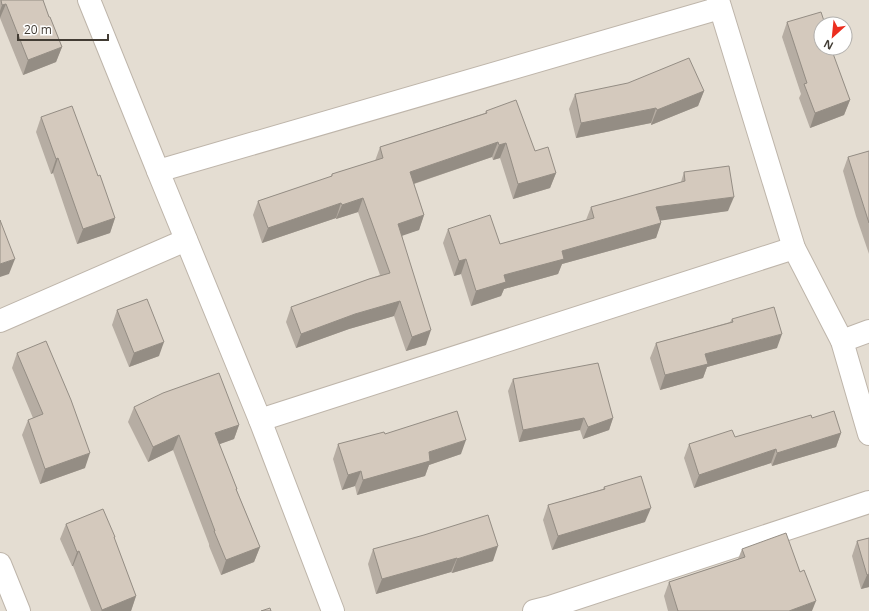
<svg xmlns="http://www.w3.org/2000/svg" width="869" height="611" viewBox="0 0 869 611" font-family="'Open Sans',sans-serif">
	<rect width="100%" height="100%" fill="#f1ece4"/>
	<path fill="#e4ddd2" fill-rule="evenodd" d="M0,0H869V611H0ZM821,24H845V48H821Z"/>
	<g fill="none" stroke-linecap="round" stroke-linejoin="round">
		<defs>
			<g id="minor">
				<path d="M89,0L158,171"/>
				<path d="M718,0L794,248L842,341L869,434"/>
				<path d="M0,321L186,240"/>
				<path d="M842,341L869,331"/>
				<path d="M260,420L794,248"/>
				<path d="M0,564L19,611"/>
				<path d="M333,611L260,420L158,171L720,8"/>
				<path d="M534,611L550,607L869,502"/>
			</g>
		</defs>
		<use href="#minor" stroke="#beb5aa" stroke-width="24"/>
		<use href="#minor" stroke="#fff" stroke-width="22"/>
	</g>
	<g fill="#b6ada3">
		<path d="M0,0H43L49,17L62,47L56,62L23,75L0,18Z"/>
		<path d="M787,22L821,24L850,100L844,115L810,128L799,98L801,94L782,37Z"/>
		<path d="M704,91L698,106L651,125V123L576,138L569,109L575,94Z"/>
		<path d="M486,111L535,151L556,173L550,188L513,199L500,158L493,160L492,157L414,184L424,215L419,230L402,235L426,345L406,351L394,316L349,329L296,348L286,322L291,307L380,275L358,212L336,219V218L262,243L253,215L258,201L331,177L332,174L375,161L380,147L485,113Z"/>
		<path d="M41,117L98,176L115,218L110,233L77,244L53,173L51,174L36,132Z"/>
		<path d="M869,151V254L856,216L843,171L848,157Z"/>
		<path d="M684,172L728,211L660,220L661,223L656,238L562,264L558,274L504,289L501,296L471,306L461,274L454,276L443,243L448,229L500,244L586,220L591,207L681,182Z"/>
		<path d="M117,310L159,356L129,367L112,325Z"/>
		<path d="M732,319L777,348L707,367L703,378L660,390L650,358L656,343L730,322Z"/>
		<path d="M17,353L85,468L40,484L22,435L28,420L33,418L12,368Z"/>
		<path d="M513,379L613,418L609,430L583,439L580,430L519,442L508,391Z"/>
		<path d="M134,407L239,425L234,439L219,444L237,489V491L260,547L254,562L221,575L209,546V544L173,450L148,462L128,422Z"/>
		<path d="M812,418L841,433L836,447L772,466L771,463L694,488L684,458L689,444L735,437Z"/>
		<path d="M385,434L461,454L429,465L425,476L357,495L355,486L342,490L333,459L338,444Z"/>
		<path d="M604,487L645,522L552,550L543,520L548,505L603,489Z"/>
		<path d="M66,524L115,537L114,538L136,596L131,611H91L73,566H72L60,539Z"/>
		<path d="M869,538V587L861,589L852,556L857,541Z"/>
		<path d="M373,549L493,561L452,573L451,572L376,594L368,564Z"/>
		<path d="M742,549L812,611H668L664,596L669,582L738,559Z"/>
	</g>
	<g fill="#948d84">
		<path d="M6,4L0,18V11L2,5Z"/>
		<path d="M62,47L56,62L23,75L28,60Z"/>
		<path d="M704,91L698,106L651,125L657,110Z"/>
		<path d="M850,100L844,115L810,128L815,113Z"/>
		<path d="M656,108L651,123L576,138L581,123Z"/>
		<path d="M498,142L492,157L404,187L410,172Z"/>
		<path d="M506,143L500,158L493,160L499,145Z"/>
		<path d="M58,158L53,173L51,174L56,159Z"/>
		<path d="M556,173L550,188L513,199L518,184Z"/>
		<path d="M734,197L728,211L651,222L656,207Z"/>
		<path d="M363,198L358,212L336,219L342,205Z"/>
		<path d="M341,203L336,218L262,243L268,228Z"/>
		<path d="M424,215L419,230L393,239L398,224Z"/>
		<path d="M115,218L110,233L77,244L83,229Z"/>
		<path d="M661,223L656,238L562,264L558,274L504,289L501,296L471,306L476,291L504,275L562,251Z"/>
		<path d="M15,259L9,274L0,277V264Z"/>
		<path d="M466,259L461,274L454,276L459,261Z"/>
		<path d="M400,301L394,316L349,329L296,348L301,334L355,314Z"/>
		<path d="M431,330L426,345L406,351L412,337Z"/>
		<path d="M782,334L777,348L707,367L703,378L660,390L665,375L705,354Z"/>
		<path d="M164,342L159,356L129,367L134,353Z"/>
		<path d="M584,418L580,430L519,442L523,430Z"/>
		<path d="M613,418L609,430L583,439L588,427Z"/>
		<path d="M239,425L234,439L209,448L215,433Z"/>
		<path d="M841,433L836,447L772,466L777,453Z"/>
		<path d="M179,435L173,450L148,462L153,447Z"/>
		<path d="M466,440L461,454L429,465L425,476L357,495L363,480L429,452Z"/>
		<path d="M776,449L771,463L694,488L699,475Z"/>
		<path d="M90,453L85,468L40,484L45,469Z"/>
		<path d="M361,471L355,486L342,490L348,475Z"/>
		<path d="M651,508L645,522L552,550L558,536Z"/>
		<path d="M498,546L493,561L452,573L457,559Z"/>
		<path d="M260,547L254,562L221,575L226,560Z"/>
		<path d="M79,551L73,566H72L77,552Z"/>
		<path d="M457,558L451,572L376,594L382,579Z"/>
		<path d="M869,574V587L861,589L867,575Z"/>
		<path d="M136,596L131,611H101L102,610Z"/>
		<path d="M816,601L812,611H789Z"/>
	</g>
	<g fill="#d4c9bd" stroke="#948d84">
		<path d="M1,0H43L49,17H50L62,47L28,60L6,4L2,5Z"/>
		<path d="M821,12L825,24H821V48H831L850,100L815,113L804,84L807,83L787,22Z"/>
		<path d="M689,58L704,91L657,110L656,108L581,123L575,94L628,83Z"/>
		<path d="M516,100L535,151L548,147L556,173L518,184L506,143L499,145L498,142L410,172L424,215L398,224L431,330L412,337L400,301L355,314L301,334L291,307L369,279L390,273L363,198L342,205L341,203L268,228L258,201L332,176V174L383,158L380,147L487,113L486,111Z"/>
		<path d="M72,106L98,176L100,175L115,218L83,229L58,158L56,159L41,117Z"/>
		<path d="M869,151V223L848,157Z"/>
		<path d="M729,166L734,197L656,207L661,223L562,251L564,259L504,275L506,282L476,291L466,259L459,261L448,229L490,215L500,244L594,218L591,207L685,181L684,172Z"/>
		<path d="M0,220L15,259L0,264Z"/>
		<path d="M147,299L164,342L134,353L117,310Z"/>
		<path d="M774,307L782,334L705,354L708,364L665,375L656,343L733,322L732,319Z"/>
		<path d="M46,341L71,400L90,453L45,469L28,420L43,414L17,353Z"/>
		<path d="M598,363L613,418L588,427L584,418L523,430L513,379Z"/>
		<path d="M219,373L239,425L215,433L237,489H236L260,547L226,560L214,531H215L179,435L153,447L134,407L163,393Z"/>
		<path d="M457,411L466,440L429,452L430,461L363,480L361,471L348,475L338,444L384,432L385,434Z"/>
		<path d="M834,411L841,433L777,453L776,449L699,475L689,444L732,430L735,437L811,415L812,418Z"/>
		<path d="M641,476L651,508L558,536L548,505L605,489L604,487Z"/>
		<path d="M103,509L115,537H114L136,596L102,610L79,551L77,552L66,524Z"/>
		<path d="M488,515L498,546L457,559V558L382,579L373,549L424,535Z"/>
		<path d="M786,533L800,572L804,570L816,601L789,611H678L669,582L745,557L742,549Z"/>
		<path d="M869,538V574L867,575L857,541Z"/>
		<path d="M270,608L271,611H261Z"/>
	</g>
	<g transform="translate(833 36) rotate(207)"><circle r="19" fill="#ffffff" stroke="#b3b1ae"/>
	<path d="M0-3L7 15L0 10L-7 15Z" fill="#ec2e1f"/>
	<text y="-6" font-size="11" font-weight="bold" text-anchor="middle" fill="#423c34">N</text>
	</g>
	<path d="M18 34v6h90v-6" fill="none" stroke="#423c34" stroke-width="2"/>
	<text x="24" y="34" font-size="12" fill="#423c34" stroke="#ffffff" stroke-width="3" paint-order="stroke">20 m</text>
</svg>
